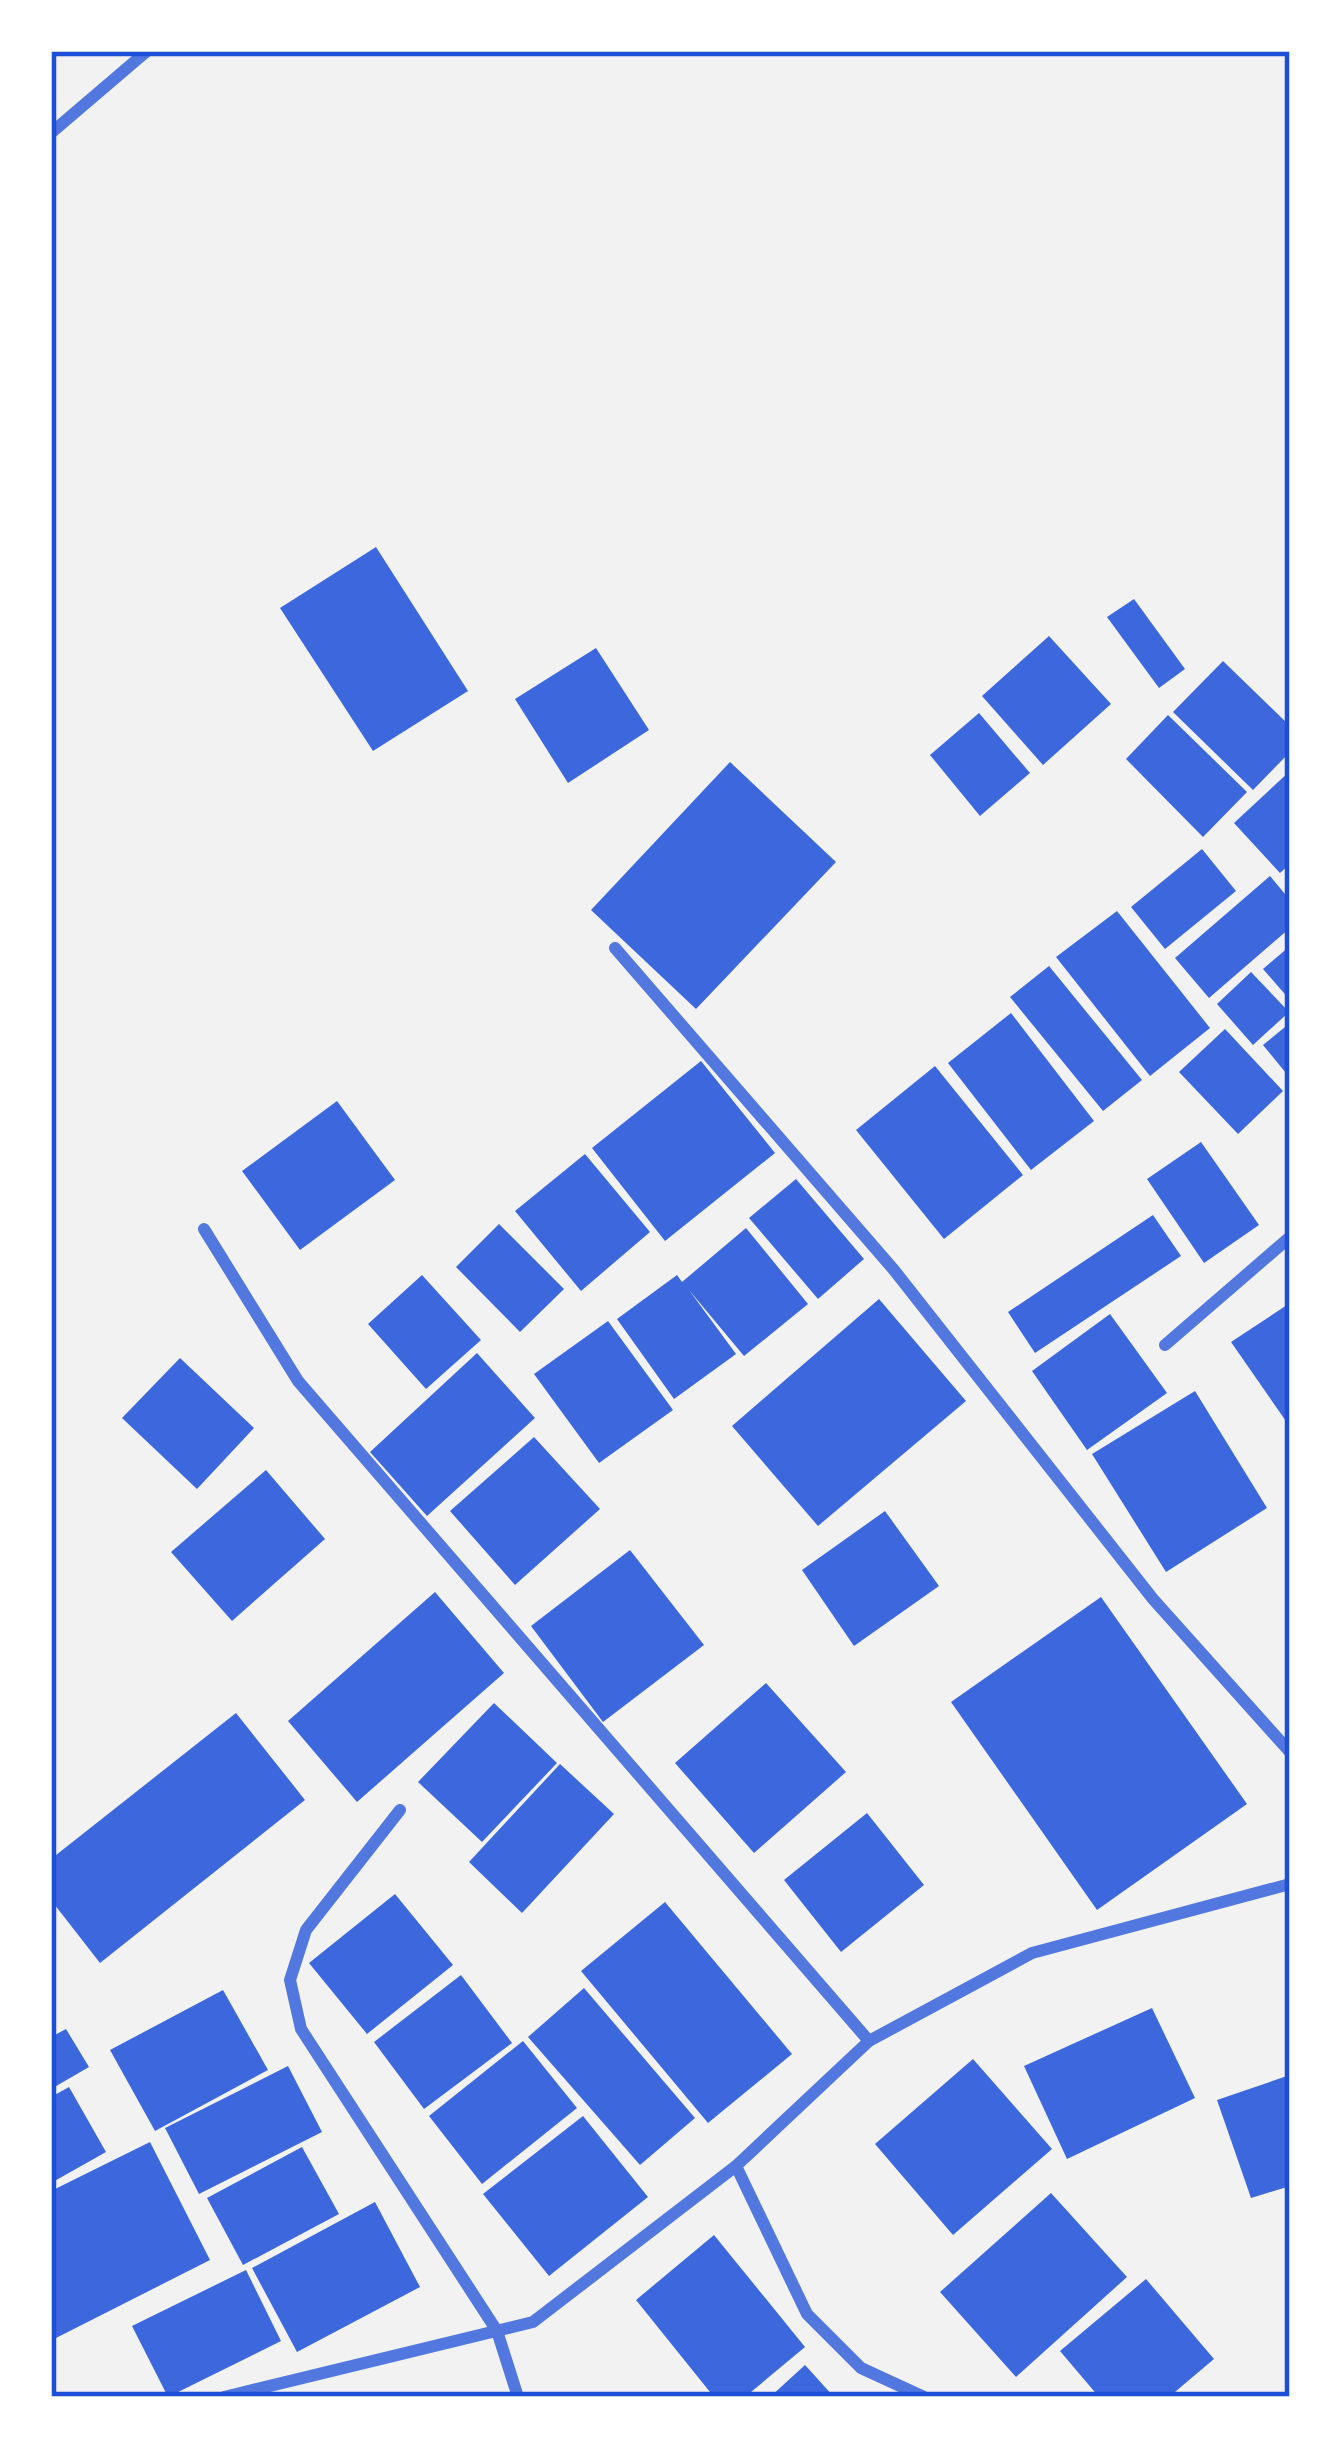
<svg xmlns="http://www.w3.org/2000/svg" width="1341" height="2448" viewBox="0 0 1341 2448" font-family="'Fira Sans',sans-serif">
	<rect width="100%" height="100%" fill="#f2f2f2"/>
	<g fill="#3d67dc">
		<path d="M376,547L468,691L373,751L280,608Z"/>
		<path d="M1134,599L1185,669L1159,688L1107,617Z"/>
		<path d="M1049,636L1111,704L1043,765L982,696Z"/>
		<path d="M596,648L649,730L568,783L515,699Z"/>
		<path d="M1223,661L1290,726V752L1253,790L1173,712Z"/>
		<path d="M979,713L1030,773L980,816L930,755Z"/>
		<path d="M1168,715L1247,792L1203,837L1126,759Z"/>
		<path d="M730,762L836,862L696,1009L591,910Z"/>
		<path d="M1290,771V864L1280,873L1234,823Z"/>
		<path d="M1202,849L1236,891L1165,949L1131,907Z"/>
		<path d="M1270,876L1290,900V928L1209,998L1175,958Z"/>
		<path d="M1117,911L1210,1028L1150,1076L1056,957Z"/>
		<path d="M1290,946V1000L1263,969Z"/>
		<path d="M1049,966L1142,1080L1103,1111L1010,997Z"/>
		<path d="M1251,972L1289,1012L1253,1045L1217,1004Z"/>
		<path d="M1011,1013L1094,1121L1031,1170L948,1063Z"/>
		<path d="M1290,1023V1078L1263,1045Z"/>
		<path d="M1225,1029L1283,1091L1238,1134L1179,1072Z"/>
		<path d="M701,1061L775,1153L665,1241L592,1148Z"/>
		<path d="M935,1066L1023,1175L944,1239L856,1130Z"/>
		<path d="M337,1101L395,1180L300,1250L242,1171Z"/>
		<path d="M1201,1142L1259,1225L1204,1263L1147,1179Z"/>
		<path d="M585,1154L650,1232L581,1291L515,1211Z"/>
		<path d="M796,1179L864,1259L818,1299L749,1218Z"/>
		<path d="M1153,1215L1181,1256L1035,1353L1008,1312Z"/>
		<path d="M499,1224L564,1289L520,1332L456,1267Z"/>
		<path d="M746,1228L808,1304L744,1356L689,1290L736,1354L674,1399L617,1319L677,1275L682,1282Z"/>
		<path d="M422,1275L481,1340L426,1389L368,1324Z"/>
		<path d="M879,1299L966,1401L818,1526L732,1426Z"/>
		<path d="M1290,1303V1427L1231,1342Z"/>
		<path d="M1110,1314L1167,1393L1087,1450L1032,1371Z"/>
		<path d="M608,1321L673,1410L599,1463L534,1374Z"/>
		<path d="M477,1353L535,1418L427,1516L370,1452Z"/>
		<path d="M180,1358L254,1428L197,1489L122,1418Z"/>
		<path d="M1195,1391L1267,1508L1166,1572L1092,1454Z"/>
		<path d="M534,1437L600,1509L515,1585L450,1511Z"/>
		<path d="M266,1470L325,1539L232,1621L171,1552Z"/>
		<path d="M885,1511L939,1586L854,1646L802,1570Z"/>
		<path d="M630,1550L704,1645L603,1722L531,1626Z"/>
		<path d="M435,1592L504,1673L357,1802L288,1721Z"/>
		<path d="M1101,1597L1247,1804L1097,1910L951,1702Z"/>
		<path d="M766,1683L846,1772L754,1853L675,1763Z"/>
		<path d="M494,1703L557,1763L482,1842L418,1782Z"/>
		<path d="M236,1713L305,1800L100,1963L51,1900V1859Z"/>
		<path d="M560,1764L614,1814L522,1913L469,1862Z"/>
		<path d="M867,1813L924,1885L841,1952L784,1880Z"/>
		<path d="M395,1894L453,1965L367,2034L309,1963Z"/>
		<path d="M665,1902L792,2054L708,2123L581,1971Z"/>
		<path d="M461,1975L512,2043L424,2109L374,2042Z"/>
		<path d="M584,1988L695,2118L640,2165L528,2037Z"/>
		<path d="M223,1990L268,2070L155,2131L110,2050Z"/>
		<path d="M1152,2008L1195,2098L1067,2159L1024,2066Z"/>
		<path d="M66,2029L89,2067L51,2089V2037Z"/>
		<path d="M523,2041L577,2108L482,2184L429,2116Z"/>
		<path d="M973,2059L1052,2149L953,2235L875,2144Z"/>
		<path d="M288,2066L322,2132L199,2194L165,2128Z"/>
		<path d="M1290,2075V2186L1251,2198L1217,2100Z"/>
		<path d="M69,2087L106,2152L51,2183V2097Z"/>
		<path d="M583,2116L648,2197L549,2276L483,2194Z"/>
		<path d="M150,2142L210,2260L56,2338L51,2328V2191Z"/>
		<path d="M302,2147L339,2214L243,2265L207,2198Z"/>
		<path d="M1051,2193L1127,2277L1016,2377L940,2292Z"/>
		<path d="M375,2202L420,2287L297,2352L252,2268Z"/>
		<path d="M714,2235L805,2347L745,2397H714L636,2300Z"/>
		<path d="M246,2270L281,2341L168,2397L132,2326Z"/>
		<path d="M1146,2279L1214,2359L1169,2397H1099L1060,2351Z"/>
		<path d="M805,2365L834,2397H770Z"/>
	</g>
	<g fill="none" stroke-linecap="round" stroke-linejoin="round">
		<g stroke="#5277de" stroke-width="12">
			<path d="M51,133L147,51"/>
			<path d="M615,948L894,1270L1153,1599L1290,1752"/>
			<path d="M204,1229L298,1381L869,2041"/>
			<path d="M1165,1345L1290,1237"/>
			<path d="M400,1810L306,1930L290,1980L301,2029L497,2331L518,2397"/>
			<path d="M736,2166L807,2314L861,2368L924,2397"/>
			<path d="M224,2397L533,2322L736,2166L869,2041L1032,1953L1290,1884"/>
		</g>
	</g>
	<rect width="1341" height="2448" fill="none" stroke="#ffffff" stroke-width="108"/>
	<rect x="54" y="54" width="1233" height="2340" fill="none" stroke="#1d4ed8" stroke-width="4.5"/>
</svg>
